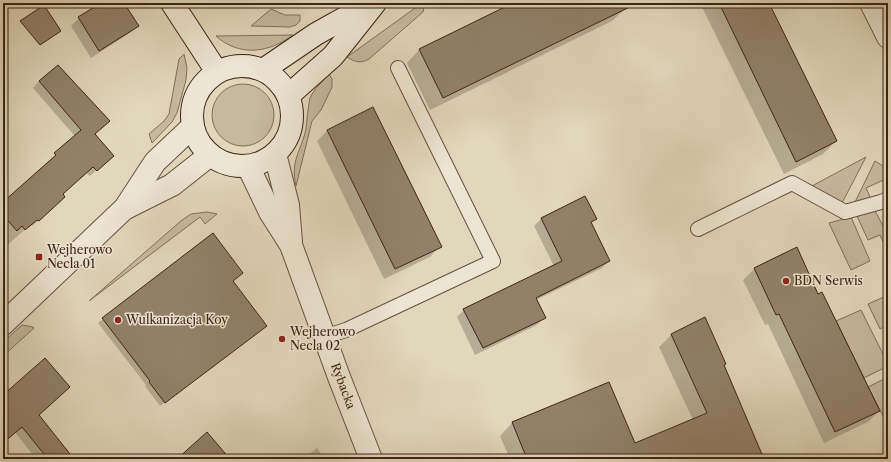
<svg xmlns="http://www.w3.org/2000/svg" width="891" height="462" viewBox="0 0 891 462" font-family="'Libre Caslon Text',serif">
	<rect width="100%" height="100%" fill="#e1d7ba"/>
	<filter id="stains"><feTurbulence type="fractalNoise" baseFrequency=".005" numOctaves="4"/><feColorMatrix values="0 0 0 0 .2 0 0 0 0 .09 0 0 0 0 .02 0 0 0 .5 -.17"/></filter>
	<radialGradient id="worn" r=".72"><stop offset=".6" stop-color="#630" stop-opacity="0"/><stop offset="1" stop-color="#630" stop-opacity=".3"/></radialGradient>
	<g fill="#c5b99e" stroke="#816e59">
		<path d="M422,3H425L423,12L369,59C361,64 355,62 347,57Z"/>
		<path d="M271,9L285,15H300V21L296,25L290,27L251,26Z"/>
		<path d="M293,35C269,53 239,57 216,36Z"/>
		<path d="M184,54L187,68L186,80L177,113L172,122L152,143L149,134L164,121L169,114L179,59Z"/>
		<path d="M329,74L332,79V87L321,110L312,121L296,186C290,160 301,152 306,129C307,120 308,107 310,98C314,89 323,81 329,74Z"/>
		<circle cx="243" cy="115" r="31"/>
		<path d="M866,157L842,203L810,187Z"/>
		<path d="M875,161L888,169V178L866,188L871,199L855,202Z"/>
		<path d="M875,211L887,233L888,248L887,250L880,235L868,240L857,216Z"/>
		<path d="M207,212L217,214L205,224L200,217L89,301L182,220L191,214Z"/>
		<path d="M851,217L870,261L851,270L829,223Z"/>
		<path d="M886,296L888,301V329L886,326L880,329L868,304Z"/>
		<path d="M861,310L888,364V366L864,378L836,321Z"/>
		<path d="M22,325L33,327L34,328L3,356V342Z"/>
		<path d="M888,377V413L883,416L868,387Z"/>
	</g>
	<g fill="#0003">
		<path d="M103,3H123L137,26L130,33L91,58L71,26L79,18Z"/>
		<path d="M515,3H622L625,9L612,21L430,110L407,63L419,50Z"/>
		<path d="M700,3H768L836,141L823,154L784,174Z"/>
		<path d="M39,81L94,134L106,162L90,176L87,173L62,194L58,203L32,226L30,225L3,249V210L79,141L33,88Z"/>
		<path d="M327,131L440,246L430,257L384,279L317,141Z"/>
		<path d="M585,197L595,219L591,224L609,261L602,268L536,300L544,318L537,325L475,355L457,317L464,310L554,266L534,226L541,219Z"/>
		<path d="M212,235L232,282L262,330L160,406L145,386L146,385L98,323Z"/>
		<path d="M796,248L818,296L879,411L868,422L824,443L768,324L765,325L743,280L754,269Z"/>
		<path d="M704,319L725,364L724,365L763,459H510L500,436L512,423L609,383L634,444L693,420L659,347L671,335Z"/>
		<path d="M69,387L38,415L74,459H36L15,432L3,442V395Z"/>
		<path d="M317,448L325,459H303Z"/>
	</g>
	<g fill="#92816a" stroke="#3d2414">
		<path d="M101,3H124L139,26L99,51L78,17Z"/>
		<path d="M513,3H638L443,98L419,49Z"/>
		<path d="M719,3H769L837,141L796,162Z"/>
		<path d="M44,5L61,31L40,45L20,21Z"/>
		<path d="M58,65L110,121L95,134L114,156L97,171L93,167L63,194L65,197L39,221L37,220L25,230L22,226L17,231L3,215V202L56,155L54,153L81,130L39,81Z"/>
		<path d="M373,107L442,247L395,269L327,130Z"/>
		<path d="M585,196L597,219L591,222L610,261L536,298L546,318L483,348L463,309L562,261L541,218Z"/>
		<path d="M213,233L243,273L233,281L267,326L165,403L149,382L150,381L102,318Z"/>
		<path d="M797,247L818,294L822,292L880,411L835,432L779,314L776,315L754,268Z"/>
		<path d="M705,317L726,364L724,365L764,459H527L512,422L609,382L635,443L707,413L671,334Z"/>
		<path d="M45,358L70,387L39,415L74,459H48L22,427L3,443V395Z"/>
		<path d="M207,432L230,459H177Z"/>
	</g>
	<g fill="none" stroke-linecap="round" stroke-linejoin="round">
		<defs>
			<g id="service">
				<path d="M698,229L792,183L845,212L881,202L888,199"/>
				<path d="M324,337L346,330L493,261L398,68"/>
			</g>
			<path id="minor" d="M871,3L888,37"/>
			<g id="tertiary">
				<path d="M275,154L288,205L291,242"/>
				<path d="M248,166L270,212L291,245L339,377L371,459"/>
				<path d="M126,208L172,185L210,155"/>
				<path d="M3,324L125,208L155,162L193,126"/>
			</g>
			<g id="secondary">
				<path d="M172,3L217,72"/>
				<circle cx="242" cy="116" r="50"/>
				<path d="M263,70L316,34L368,5"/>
				<path d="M288,96L333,56L375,3"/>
			</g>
		</defs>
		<use href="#service" stroke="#66513e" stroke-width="16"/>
		<use href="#minor" stroke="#66513e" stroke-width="24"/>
		<use href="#tertiary" stroke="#66513e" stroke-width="24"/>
		<use href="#secondary" stroke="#3d2414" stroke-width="24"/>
		<use href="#service" stroke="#ece5d2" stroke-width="14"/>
		<use href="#minor" stroke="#ece5d2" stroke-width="22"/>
		<use href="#tertiary" stroke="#ece5d2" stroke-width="22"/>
		<use href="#secondary" stroke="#ece5d2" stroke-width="22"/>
	</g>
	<g fill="#8f2418" stroke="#ece5d2" stroke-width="1.5">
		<rect x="35" y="253" width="8" height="8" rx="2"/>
		<circle cx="786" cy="281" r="4"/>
		<circle cx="118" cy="320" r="4"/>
		<circle cx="282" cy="339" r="4"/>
	</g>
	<g text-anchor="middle" stroke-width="3" stroke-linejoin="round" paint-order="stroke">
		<g font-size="12" fill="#3d2414" stroke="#ece5d2" text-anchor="start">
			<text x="47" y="254">Wejherowo<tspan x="47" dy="14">Necla 01</tspan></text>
			<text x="794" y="285">BDN Serwis</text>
			<text x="126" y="324">Wulkanizacja Koy</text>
			<text x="290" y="336">Wejherowo<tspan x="290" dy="14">Necla 02</tspan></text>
		</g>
		<g font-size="12" fill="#3d2414" stroke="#ece5d2">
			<text transform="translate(343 386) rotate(69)" y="4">Rybacka</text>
		</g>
	</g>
	<rect width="891" height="462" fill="none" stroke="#e1d7ba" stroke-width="16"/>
	<rect x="4" y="4" width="883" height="454" fill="none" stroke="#3d2414" stroke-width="2"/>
	<rect x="8" y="8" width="875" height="446" fill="none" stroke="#3d2414"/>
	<rect width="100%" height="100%" filter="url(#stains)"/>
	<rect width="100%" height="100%" fill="url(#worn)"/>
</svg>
